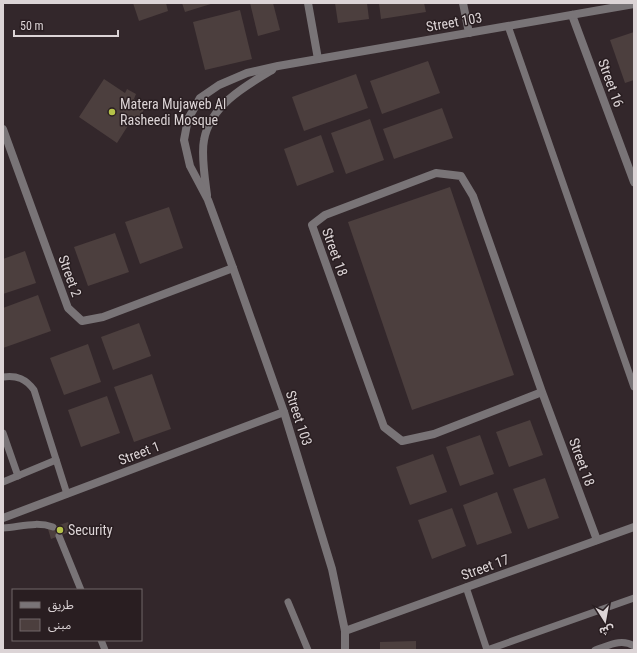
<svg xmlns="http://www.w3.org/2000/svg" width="637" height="653" viewBox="0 0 637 653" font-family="'Roboto Condensed','Noto Sans Arabic',sans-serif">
	<rect width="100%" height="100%" fill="#33272b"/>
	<g fill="#4c3f3e">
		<path d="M133,3H166L168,11L139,21Z"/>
		<path d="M182,3H214L185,12Z"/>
		<path d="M250,3H273L280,30L258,36Z"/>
		<path d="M335,3H367L369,19L338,23Z"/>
		<path d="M379,3H424L426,12L381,19Z"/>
		<path d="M240,10L252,59L205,70L193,22Z"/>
		<path d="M634,32V80L625,83L610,40Z"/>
		<path d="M428,61L440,93L382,114L370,81Z"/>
		<path d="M356,74L368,108L304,131L292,97Z"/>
		<path d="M104,79L125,93L127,89L136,94L134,99L146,107L134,124H129L117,143L79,117Z"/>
		<path d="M442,108L453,138L394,159L383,129Z"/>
		<path d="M370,119L384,160L346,174L331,133Z"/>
		<path d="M321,135L334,172L297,186L284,149Z"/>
		<path d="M450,187L514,375L412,410L348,222Z"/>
		<path d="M169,207L183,248L140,264L125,222Z"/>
		<path d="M115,233L129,272L88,286L74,247Z"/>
		<path d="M25,251L36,283L3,294V259Z"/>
		<path d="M38,295L51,331L3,348V308Z"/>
		<path d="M139,323L151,356L113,370L101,337Z"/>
		<path d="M88,344L101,382L64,395L50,358Z"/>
		<path d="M152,374L171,429L134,442L114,387Z"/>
		<path d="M107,396L120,433L81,447L68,410Z"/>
		<path d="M530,420L543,455L509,467L496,432Z"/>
		<path d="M480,435L494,474L460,486L446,447Z"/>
		<path d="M433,454L447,492L410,505L396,467Z"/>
		<path d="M545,478L559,518L528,529L513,489Z"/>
		<path d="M497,492L512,533L477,545L463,505Z"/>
		<path d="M452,508L466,546L432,559L418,520Z"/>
		<path d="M68,522L72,531L51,539L48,529Z"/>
		<path d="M416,641V650H380V642Z"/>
	</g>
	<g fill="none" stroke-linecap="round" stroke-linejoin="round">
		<g stroke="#797477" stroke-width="7">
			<path d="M508,26L634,387"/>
			<path d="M3,377C17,375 26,379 34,390L67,494"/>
			<path d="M3,433L18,476"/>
			<path d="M3,482L56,460"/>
			<path d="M3,528C20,527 36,521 53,527"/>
			<path d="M59,536L81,590"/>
			<path d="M466,587L487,650L634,598"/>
			<path d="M288,602L308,650"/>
			<path d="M101,640L105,650"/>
			<path d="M595,650C608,646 621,638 634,646"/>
		</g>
		<g stroke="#797477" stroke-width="8">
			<path d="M308,3L318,59"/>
			<path d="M463,3L469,33"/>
			<path d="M572,15L634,182"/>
			<path d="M3,129L68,308L82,321L103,317L233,268"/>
			<path d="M542,392L434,434L402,441L384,427L312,225L325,215L436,173L461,176L473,196L542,392L597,540"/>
			<path d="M3,518L284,412"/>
			<path d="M345,631L634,527"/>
		</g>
		<g stroke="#797477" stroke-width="8">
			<path d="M207,195C205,180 201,155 204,140C210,106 245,86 272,70"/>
			<path d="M345,650V631L332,569L284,412L233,268L208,200L190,166L184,140L188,119L200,98L219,85L247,73L278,66L634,4"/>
		</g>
	</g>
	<g fill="#b5c249" stroke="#291e21" stroke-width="1.5">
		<circle cx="112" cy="112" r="4"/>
		<circle cx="60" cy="530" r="4"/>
	</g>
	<g text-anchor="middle" stroke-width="3" stroke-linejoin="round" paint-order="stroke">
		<g font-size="14" fill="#dcd4d6" stroke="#291e21">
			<text transform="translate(454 22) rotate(-10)" y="5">Street 103</text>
			<text transform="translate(611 83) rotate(70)" y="5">Street 16</text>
			<text transform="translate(335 252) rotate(70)" y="5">Street 18</text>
			<text transform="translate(70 276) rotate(70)" y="5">Street 2</text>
			<text transform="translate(299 418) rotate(72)" y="5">Street 103</text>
			<text transform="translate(139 453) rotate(-21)" y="5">Street 1</text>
			<text transform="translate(582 462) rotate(70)" y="5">Street 18</text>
			<text transform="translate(485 567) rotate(-20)" y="5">Street 17</text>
		</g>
		<g font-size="14" fill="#dcd4d6" stroke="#291e21" text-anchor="start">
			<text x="120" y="109">Matera Mujaweb Al<tspan x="120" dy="16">Rasheedi Mosque</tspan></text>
			<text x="68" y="535">Security</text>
		</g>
	</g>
	<rect width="637" height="653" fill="none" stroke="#dcd4d6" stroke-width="8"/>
	<rect x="12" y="589" width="130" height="52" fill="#291e21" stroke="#716769"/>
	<rect x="20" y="602" width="20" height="6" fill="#797477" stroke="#716769"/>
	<text x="48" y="609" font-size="12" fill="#dcd4d6">طريق</text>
	<rect x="20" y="619" width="20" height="12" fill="#4c3f3e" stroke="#716769"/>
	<text x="48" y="629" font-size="12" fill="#dcd4d6">مبنى</text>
	<g transform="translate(605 621) rotate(169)" stroke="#291e21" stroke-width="3" paint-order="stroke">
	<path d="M0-3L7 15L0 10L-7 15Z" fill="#dcd4d6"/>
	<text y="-6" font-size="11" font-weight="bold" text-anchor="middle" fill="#dcd4d6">ش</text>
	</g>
	<path d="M14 30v6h104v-6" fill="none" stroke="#dcd4d6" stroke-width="2"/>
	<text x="20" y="30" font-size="12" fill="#dcd4d6" stroke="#291e21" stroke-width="3" paint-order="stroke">50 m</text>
</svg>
